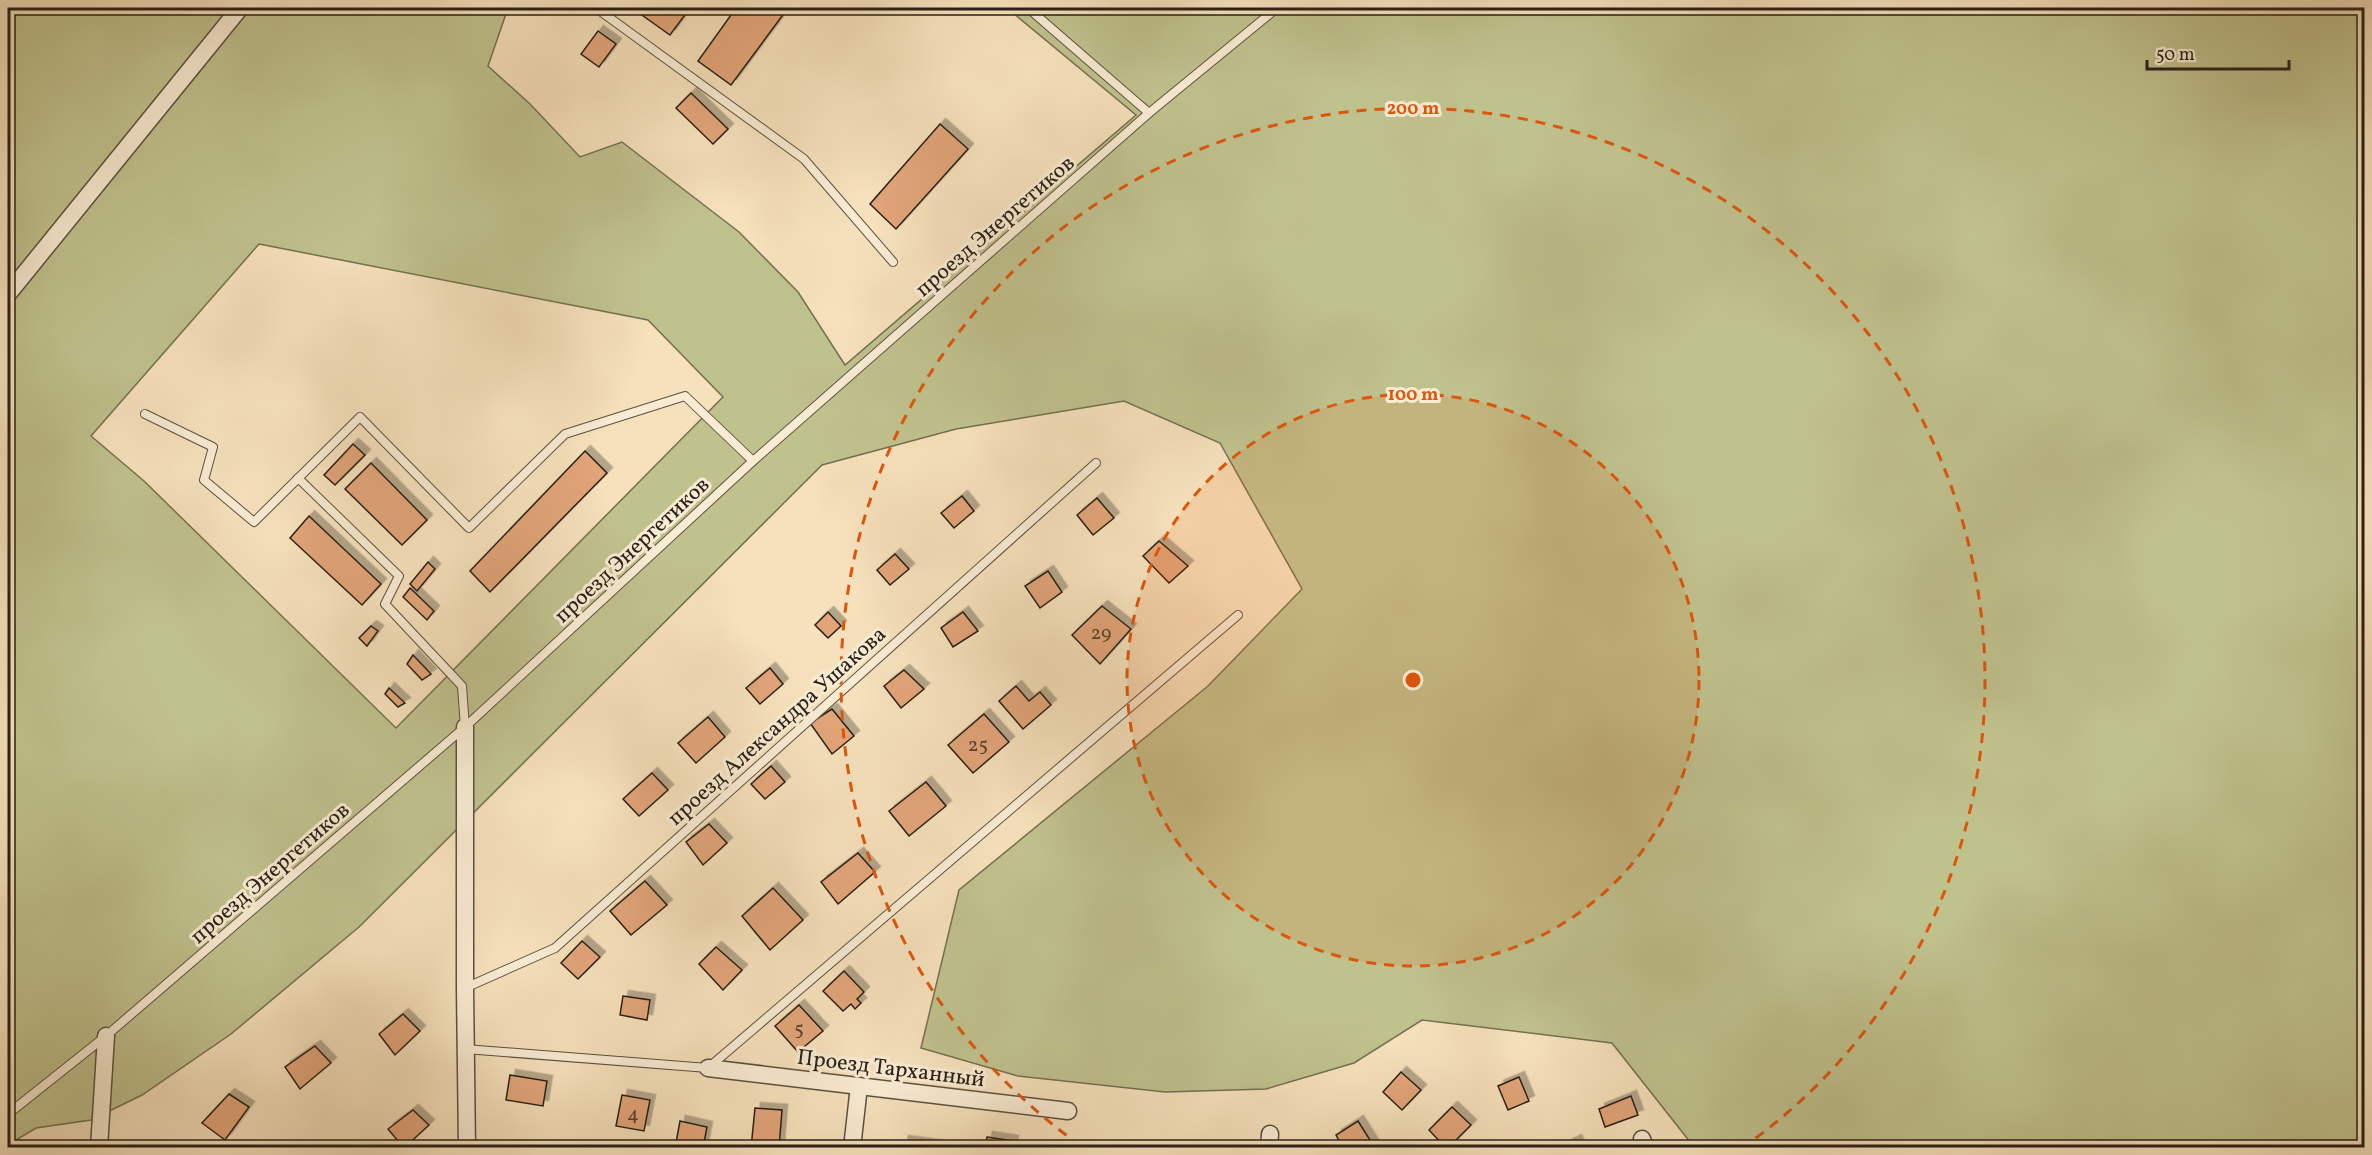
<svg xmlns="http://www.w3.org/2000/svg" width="2372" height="1155" viewBox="0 0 2372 1155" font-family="Vollkorn,serif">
	<defs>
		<filter id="shadow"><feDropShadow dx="5.5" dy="-5.5" stdDeviation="0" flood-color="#0004"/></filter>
	</defs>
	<rect width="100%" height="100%" fill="#f6e1bc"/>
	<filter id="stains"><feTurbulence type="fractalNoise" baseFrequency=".00333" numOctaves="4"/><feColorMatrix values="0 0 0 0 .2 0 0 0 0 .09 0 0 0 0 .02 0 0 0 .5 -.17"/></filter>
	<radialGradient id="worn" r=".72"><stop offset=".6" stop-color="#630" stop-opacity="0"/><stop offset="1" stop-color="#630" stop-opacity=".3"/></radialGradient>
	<path fill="#c0c28e" stroke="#747052" stroke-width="1.5" fill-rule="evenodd" d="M8,8H508L488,66L530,104L580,157L622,142L739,232L798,292L845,365L1136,115L1007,8H2364V159L2363,162L2364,169V1147H1694L1612,1043L1422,1020L1354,1063L1266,1089L1165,1092L1018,1076L921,1048L959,890L1208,686L1302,589L1220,443L1124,401L956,429L822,465L359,927L231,1034L142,1095L91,1120L36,1128L8,1145ZM259,244L648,320L723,397L396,728L144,481L91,436Z"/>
	<g fill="#e2a579" stroke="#281f16" stroke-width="1.5" filter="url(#shadow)">
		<path d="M632,8H690L670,35Z"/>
		<path d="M736,8H788L731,85L698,61Z"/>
		<path d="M598,31L616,44L599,67L581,54Z"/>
		<path d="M691,93L728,129L713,144L676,108Z"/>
		<path d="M940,124L968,149L896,229L870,204Z"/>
		<path d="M353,444L365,455L335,485L324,475Z"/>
		<path d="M585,451L607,473L490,592L470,571Z"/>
		<path d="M371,463L427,520L402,545L345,489Z"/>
		<path d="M962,496L974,511L954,528L941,513Z"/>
		<path d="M1097,498L1114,518L1093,535L1077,515Z"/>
		<path d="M309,516L381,584L362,605L290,538Z"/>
		<path d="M1159,541L1188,566L1169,583L1143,556Z"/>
		<path d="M895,554L909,569L890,585L877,570Z"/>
		<path d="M428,562L435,569L417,591L410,584Z"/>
		<path d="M1048,571L1062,592L1040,608L1025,586Z"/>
		<path d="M410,588L434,611L427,620L403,597Z"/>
		<path d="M1102,606L1131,629L1100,664L1072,635Z"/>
		<path d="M828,612L841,626L828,638L815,625Z"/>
		<path d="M963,612L978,631L953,647L941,628Z"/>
		<path d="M371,626L378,631L367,646L359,638Z"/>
		<path d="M413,655L431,674L422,680L407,664Z"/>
		<path d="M770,668L783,684L760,704L746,688Z"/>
		<path d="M904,670L924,689L901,708L884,686Z"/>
		<path d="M1016,686L1029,701L1040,692L1051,705L1023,729L999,701Z"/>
		<path d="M389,688L405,703L398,707L385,694Z"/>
		<path d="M832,709L854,736L832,754L810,723Z"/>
		<path d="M984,714L1009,742L973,773L948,745Z"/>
		<path d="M708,717L725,737L696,763L678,743Z"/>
		<path d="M771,766L785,782L765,799L751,784Z"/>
		<path d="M652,773L668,790L639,816L623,799Z"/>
		<path d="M926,782L946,806L909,836L889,811Z"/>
		<path d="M709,824L727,843L703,865L686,842Z"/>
		<path d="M858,853L875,872L838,904L821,882Z"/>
		<path d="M645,881L667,905L631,935L610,911Z"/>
		<path d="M773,888L803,920L770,950L742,916Z"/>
		<path d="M582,941L600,957L578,979L561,963Z"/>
		<path d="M716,947L742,970L723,990L699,964Z"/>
		<path d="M844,971L864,992L857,999L861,1003L855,1009L851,1004L843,1011L823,991Z"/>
		<path d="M623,996L650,1000L647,1020L620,1015Z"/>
		<path d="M799,1005L823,1031L798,1052L775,1026Z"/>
		<path d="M403,1014L420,1031L395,1055L379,1034Z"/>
		<path d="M315,1046L331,1063L300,1089L285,1067Z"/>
		<path d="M1401,1072L1421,1090L1402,1110L1383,1092Z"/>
		<path d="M510,1075L547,1081L543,1106L506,1100Z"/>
		<path d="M1519,1077L1529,1101L1508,1110L1498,1086Z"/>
		<path d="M229,1094L249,1107L225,1140L202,1123Z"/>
		<path d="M622,1095L650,1100L644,1131L616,1126Z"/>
		<path d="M1631,1096L1638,1115L1605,1127L1599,1109Z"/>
		<path d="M1452,1107L1471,1125L1448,1148H1446L1429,1130Z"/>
		<path d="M755,1108L782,1110L779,1148H751Z"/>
		<path d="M413,1110L429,1125L404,1148L388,1129Z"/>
		<path d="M680,1121L707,1127L703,1148H675Z"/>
		<path d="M1358,1121L1375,1148H1343L1336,1135Z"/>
		<path d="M987,1137L1013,1141L1012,1148H985Z"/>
		<path d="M1576,1140L1580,1148H1560Z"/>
		<path d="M903,1141L939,1146V1148H902Z"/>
		<path d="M507,1146L536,1147L506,1148Z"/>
	</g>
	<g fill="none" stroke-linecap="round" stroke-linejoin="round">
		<defs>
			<g id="service">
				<path d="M596,8L804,159L893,262"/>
				<path d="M1028,8L1149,113"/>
				<path d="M145,414L213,447L204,480L254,522L360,417L469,528L565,434L685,396L753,461"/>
				<path d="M298,478L399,576L385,604L462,686L465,727"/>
				<path d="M465,988L555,948L1096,463"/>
				<path d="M465,1049L708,1068L1238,615"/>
				<path d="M8,1114L106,1036L465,727L753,461L1149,113L1277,8"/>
			</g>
			<g id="minor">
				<path d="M8,294L240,8"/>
				<path d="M465,727V988L467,1148"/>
				<path d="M708,1068L1068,1111"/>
				<path d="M1642,1139L1645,1148"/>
				<path d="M99,1148L106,1036"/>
				<path d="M852,1148L859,1086"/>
				<path d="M1269,1148L1270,1134"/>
			</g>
		</defs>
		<use href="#service" stroke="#5c5040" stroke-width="10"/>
		<use href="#minor" stroke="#5c5040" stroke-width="19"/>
		<use href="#service" stroke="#f9ecd3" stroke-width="8"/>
		<use href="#minor" stroke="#f9ecd3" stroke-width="16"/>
	</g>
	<circle cx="1413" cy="680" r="286" fill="#de560c" fill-opacity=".12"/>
	<g fill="none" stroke="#de560c" stroke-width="3" stroke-dasharray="10 8">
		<circle cx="1413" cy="680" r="286"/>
		<path d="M1081 1146A572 572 0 1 1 1745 1146"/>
	</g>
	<g text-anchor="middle" stroke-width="6" stroke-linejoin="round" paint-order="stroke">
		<g font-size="20" fill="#56402f">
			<text x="1101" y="639">29</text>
			<text x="978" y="751">25</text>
			<text x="799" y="1035">5</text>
			<text x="633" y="1120">4</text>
		</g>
		<g font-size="22" fill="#281f16" stroke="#f9ecd3">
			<text transform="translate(994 225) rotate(-41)" y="8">проезд Энергетиков</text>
			<text transform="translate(631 549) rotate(-43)" y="8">проезд Энергетиков</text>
			<text transform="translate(776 725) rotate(-42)" y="8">проезд Александра Ушакова</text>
			<text transform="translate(269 872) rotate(-41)" y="8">проезд Энергетиков</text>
			<text transform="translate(891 1067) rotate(7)" y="8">Проезд Тарханный</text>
		</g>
	</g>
	<circle cx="1413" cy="680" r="9" fill="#de560c" stroke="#f9ecd3" stroke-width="3"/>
	<g font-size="18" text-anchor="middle" font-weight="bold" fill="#de560c" stroke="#f9ecd3" stroke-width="6" stroke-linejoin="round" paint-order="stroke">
		<text x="1413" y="114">200 m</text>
		<text x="1413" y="400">100 m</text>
	</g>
	<rect width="2372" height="1155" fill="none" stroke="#f6e1bc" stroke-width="30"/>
	<rect x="9" y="9" width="2354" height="1137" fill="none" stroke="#281f16" stroke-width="3"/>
	<rect x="15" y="15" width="2342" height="1125" fill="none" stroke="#281f16" stroke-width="1.5"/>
	<path d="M2147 60v9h142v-9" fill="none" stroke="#281f16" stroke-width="3"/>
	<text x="2156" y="60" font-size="18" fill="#281f16" stroke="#f9ecd3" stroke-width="4.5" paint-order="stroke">50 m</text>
	<rect width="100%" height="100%" filter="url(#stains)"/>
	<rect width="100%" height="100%" fill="url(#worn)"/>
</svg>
